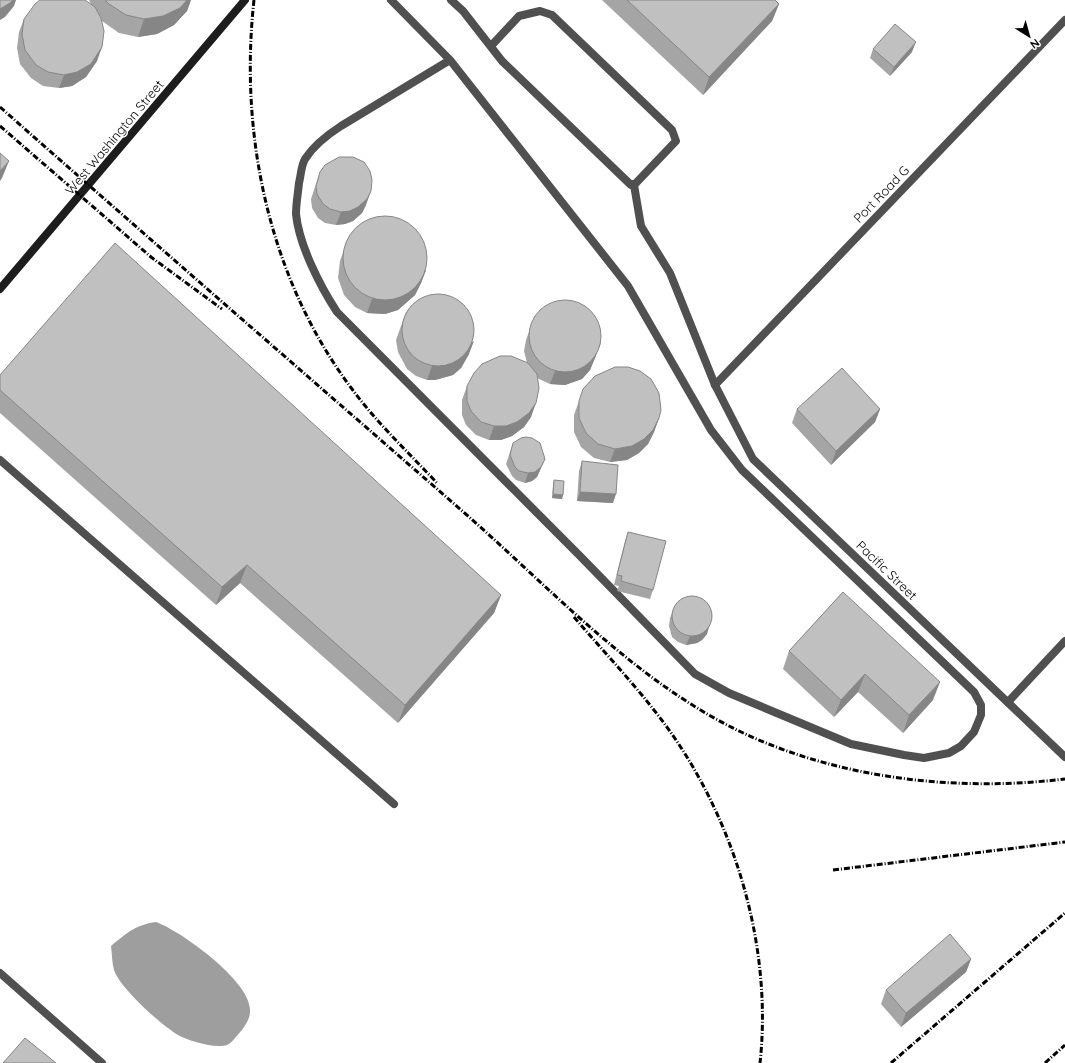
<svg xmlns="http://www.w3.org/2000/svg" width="1065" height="1063" viewBox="0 0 1065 1063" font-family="Quicksand,sans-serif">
	<rect width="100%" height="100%" fill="#fff"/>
	<path fill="#9e9e9e" d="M156,922C181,931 252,982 250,1011C250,1019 246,1024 242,1030C238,1034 232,1043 227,1045C215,1049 189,1041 178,1035C161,1025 120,988 114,970C112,963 112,954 111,946C127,933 135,925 156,922Z"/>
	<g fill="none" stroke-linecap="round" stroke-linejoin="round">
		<g stroke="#505050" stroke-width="8">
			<path d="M391,0L450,60L628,286L711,430L742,470L974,692L981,705V715L974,732L961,746L949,753L924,758L904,755L851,744L729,693L695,674L580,556L337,312C320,286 299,245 296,214C296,204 298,193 299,183C301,175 301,166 305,159C314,145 327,135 341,126L450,60"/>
			<path d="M451,0L463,11L502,61L631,185L636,183L676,141L672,130L552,15L540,11L519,16L491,46"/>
			<path d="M634,185L641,226L670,273L715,385L753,459L1065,757"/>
			<path d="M715,385L1065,20"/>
			<path d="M0,460L394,804"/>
			<path d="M1008,702L1065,641"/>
		</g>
		<path stroke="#505050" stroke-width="8" d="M0,973L102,1063"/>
		<path stroke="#1d1d1d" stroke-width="8" d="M0,289L245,0"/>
		<g stroke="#000" stroke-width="3" stroke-dasharray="6 2 1 2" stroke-linecap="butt">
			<path d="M254,0C239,135 269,279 352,389C377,423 408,452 437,483"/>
			<path d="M0,107C155,244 312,380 468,516C553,591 636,681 739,731C839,779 956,792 1065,779"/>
			<path d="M0,126L151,257L222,309"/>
			<path d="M574,617C609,658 648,698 678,743C739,835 772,953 760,1063"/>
			<path d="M833,870L1065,842"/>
			<path d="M891,1063L1065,913"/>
			<path d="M1045,1063L1065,1045"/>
		</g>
	</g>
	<g fill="#a5a5a5">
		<path d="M89,0H191L187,11L174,25L157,34L138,37L119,33L102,21L97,61L86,77L72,86L59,88L43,86L31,78L20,64L17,48L19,32L24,19L91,4Z"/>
		<path d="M602,0H775L779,4L772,21L703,95Z"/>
		<path d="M873,49L912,52L890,76L870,58Z"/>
		<path d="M320,172L366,205L362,213L353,221L345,224L336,225L325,223L318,218L312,208L311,199Z"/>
		<path d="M345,247L426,270L421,283L415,295L398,310L385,314L367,313L355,307L344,295L338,278L340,261Z"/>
		<path d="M406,312L469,354L461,368L453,375L435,380H427L416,376L407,369L398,352L396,340Z"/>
		<path d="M531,326L596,356L590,370L582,379L565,385L550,384L537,378L531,417L524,427L512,436L501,440H489L476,435L466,425L462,415V400L467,386L527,363L524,351L526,340Z"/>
		<path d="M0,375L501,595L494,613L398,723L240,583L216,605L0,413Z"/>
		<path d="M579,401L659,418L654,432L648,444L639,453L627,460L610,462L594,458L581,447L574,432V415Z"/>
		<path d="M797,409H880L875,422L831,465L792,423Z"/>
		<path d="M513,443L541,468L537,477L532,481L525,483L516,480L512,476L506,464Z"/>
		<path d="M582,461L613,503L577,501L579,471Z"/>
		<path d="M554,480L563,495L562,499L552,498L553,485Z"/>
		<path d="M628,532L653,590L650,599L617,591L619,586L614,585L625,541Z"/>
		<path d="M843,592L933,700L903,733L858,692L834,717L783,669L789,651Z"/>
		<path d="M674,608L707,634L702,640L697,643L686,645L678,642L672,637L669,626L670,618Z"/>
		<path d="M971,959L966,972L901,1027L881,1004L886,990Z"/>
	</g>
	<g fill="#868686">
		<path d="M13,0H16L14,6L5,17L0,20V9Z"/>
		<path d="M187,0H191L187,11L174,25L157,34L138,37L144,19Z"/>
		<path d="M779,4L772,21L703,95L709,77Z"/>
		<path d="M916,42L912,52L890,76L894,67Z"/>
		<path d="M102,47L97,61L86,77L72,86L59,88L64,75Z"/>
		<path d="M9,161L2,178L0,181V171Z"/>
		<path d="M371,191L366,205L362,213L353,221L345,224L336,225L341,212Z"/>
		<path d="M426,270L421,283L415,295L398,310L385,314L367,313L372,299Z"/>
		<path d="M474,341L469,354L461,368L453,375L435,380H427L432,366Z"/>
		<path d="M601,343L590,370L582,379L565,385L550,384L555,371Z"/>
		<path d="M536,403L531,417L524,427L512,436L501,440H489L494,426Z"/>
		<path d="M880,409L875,422L831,465L836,451Z"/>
		<path d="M659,418L654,432L648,444L639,453L627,460L610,462L615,449Z"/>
		<path d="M545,459L537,477L532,481L525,483L528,473Z"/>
		<path d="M580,492L616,494L613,503L577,501Z"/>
		<path d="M553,494L563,495L562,499L552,498Z"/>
		<path d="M247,565L240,583L216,605L222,587Z"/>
		<path d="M501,595L494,613L398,723L405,705Z"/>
		<path d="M710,624L707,634L702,640L697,643L686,645L690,636Z"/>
		<path d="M865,674L858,692L834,717L841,700Z"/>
		<path d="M940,682L933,700L903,733L909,715Z"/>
		<path d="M971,959L966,972L901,1027L906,1013Z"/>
	</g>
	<g fill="#c0c0c0" stroke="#868686">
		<path d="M0,0H13L10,3L0,9Z"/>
		<path d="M40,0H85L95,7L101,18L104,31L102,47L91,64L77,72L64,75L48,72L36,65L25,50L22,34L24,19L35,4Z"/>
		<path d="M105,0H187L180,8L163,16L144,19L126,15L109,4Z"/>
		<path d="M627,0H775L779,4L709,77Z"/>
		<path d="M895,24L916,42L894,67L873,49Z"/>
		<path d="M0,153L9,161L0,171Z"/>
		<path d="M339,157H353L364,162L370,171L372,180L371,191L367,199L358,207L350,211L341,212L330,209L323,204L317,194L316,186L320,172L325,165Z"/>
		<circle cx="385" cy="258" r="42"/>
		<path d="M115,243L501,595L405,705L247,565L222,587L0,390V375Z"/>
		<circle cx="438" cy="330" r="36"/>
		<circle cx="565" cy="336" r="36"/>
		<path d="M500,356H511L528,363L537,374L539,388L536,403L529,413L517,422L506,426H494L481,422L471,411L467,401V386L474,373L482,364Z"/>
		<path d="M615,367H628L640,371L651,379L659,393L661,410L659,418L653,430L644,439L632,446L615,449L598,444L586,433L579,418V401L583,389L595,376Z"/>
		<path d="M842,368L880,409L836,451L797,409Z"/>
		<path d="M526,437L532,438L540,443L545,459L541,467L535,472L528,473L519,471L515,467L510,455L513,443L521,438Z"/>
		<path d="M582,461L618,465L616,494L580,492Z"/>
		<path d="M554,480L564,481L563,495L553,494Z"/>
		<path d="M628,532L666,541L653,590L621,581L622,576L617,575Z"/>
		<path d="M843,592L940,682L909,715L865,674L841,700L789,651Z"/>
		<circle cx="692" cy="616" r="20"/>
		<path d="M950,934L971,959L906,1013L886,990Z"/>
		<path d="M25,1038L56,1063H3Z"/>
	</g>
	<g text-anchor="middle" stroke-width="3" stroke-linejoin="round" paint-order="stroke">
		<g font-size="13" fill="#000" stroke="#fff">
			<text transform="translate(114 137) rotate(-50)" y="5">West Washington Street</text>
			<text transform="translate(881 194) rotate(-46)" y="5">Port Road G</text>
			<text transform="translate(887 570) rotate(44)" y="5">Pacific Street</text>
		</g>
	</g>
	<g transform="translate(1029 36) rotate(143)" stroke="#ffffff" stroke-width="3" paint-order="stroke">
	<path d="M0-3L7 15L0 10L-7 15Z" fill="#000000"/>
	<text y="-6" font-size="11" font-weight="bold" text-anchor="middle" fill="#000000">N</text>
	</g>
</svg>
